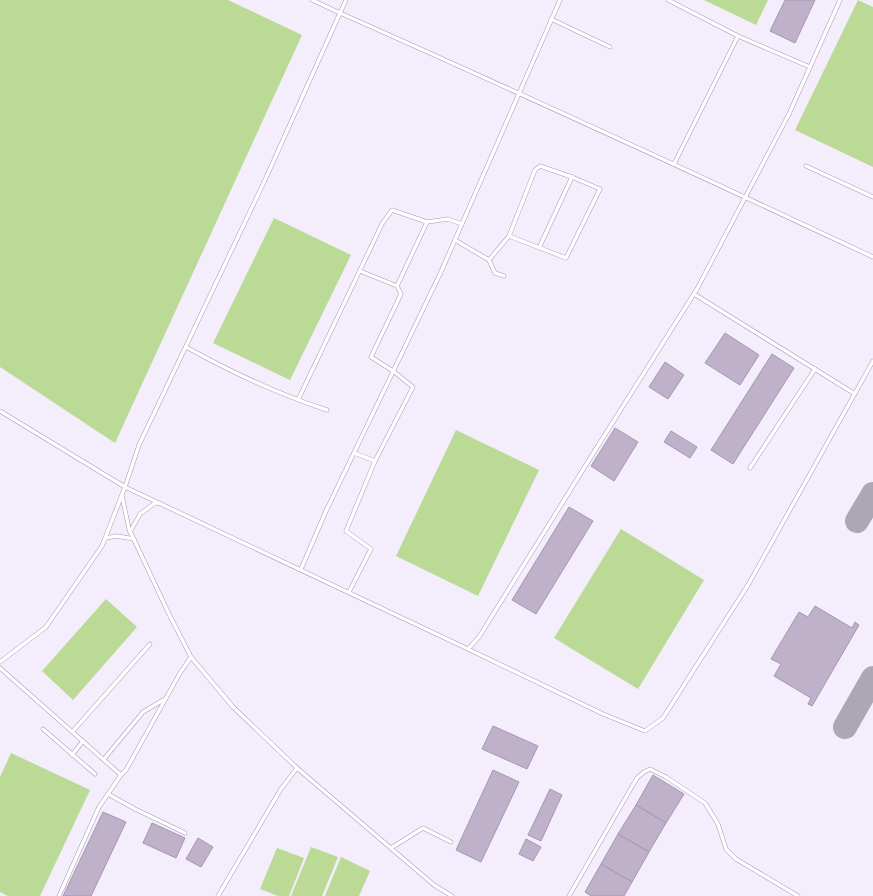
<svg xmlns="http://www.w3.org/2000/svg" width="873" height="896" viewBox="0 0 873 896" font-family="'Open Sans',sans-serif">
	<rect width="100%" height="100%" fill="#f4edfc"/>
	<g fill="#bada96">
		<path d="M0,0H228L302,35L115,443L0,367Z"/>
		<path d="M704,0H768L756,25Z"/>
		<path d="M858,0L873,7V167L795,130Z"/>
		<path d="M274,218L351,255L290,380L213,343Z"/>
		<path d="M456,430L539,470L478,596L396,556Z"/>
		<path d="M621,529L704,580L638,689L554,638Z"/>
		<path d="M106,599L137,627L73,700L42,671Z"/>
		<path d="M11,753L90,790L40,896H8L0,892V777Z"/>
		<path d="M311,847L338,857L322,896H291Z"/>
		<path d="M277,848L304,858L289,896H278L260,889Z"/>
		<path d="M341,857L370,871L359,896H325Z"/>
	</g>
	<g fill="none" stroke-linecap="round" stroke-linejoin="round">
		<g stroke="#ada6b4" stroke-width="24">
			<path d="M857,521L873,494"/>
			<path d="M845,727L873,678"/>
		</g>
	</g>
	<g fill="#beb1c9" stroke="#a498af">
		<path d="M785,0H815L795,43L770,31Z"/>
		<path d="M725,333L759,355L740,385L705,363Z"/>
		<path d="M772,354L794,368L733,464L711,450Z"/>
		<path d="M665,362L684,375L668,399L649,387Z"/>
		<path d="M615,428L638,442L614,481L591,466Z"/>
		<path d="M671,431L697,447L690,458L664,442Z"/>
		<path d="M569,507L593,521L536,614L512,600Z"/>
		<path d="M815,606L852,628L855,622L859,625L812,706L808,704L811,698L774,676L781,664L771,659L799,612L808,617Z"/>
		<path d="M493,726L538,746L527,769L482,749Z"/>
		<path d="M493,770L519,782L481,862L456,850Z"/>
		<path d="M653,775L684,794L666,823L636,805Z"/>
		<path d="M550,789L562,795L541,841L528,835Z"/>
		<path d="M636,805L666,823L649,852L618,834Z"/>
		<path d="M103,812L126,822L91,896H63Z"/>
		<path d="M152,823L185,838L176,858L143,843Z"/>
		<path d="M618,834L649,852L632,882L601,864Z"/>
		<path d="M198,838L213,847L201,867L186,859Z"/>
		<path d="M526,839L541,847L533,861L519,854Z"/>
		<path d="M601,864L632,882L624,896H591L585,892Z"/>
	</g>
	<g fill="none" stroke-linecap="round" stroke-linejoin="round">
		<defs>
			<g id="lane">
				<path d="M346,0L340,13C518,92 696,174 873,257"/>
				<path d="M668,0L738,36"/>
				<path d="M551,19L610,47"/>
				<path d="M674,164L738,36L810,67"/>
				<path d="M806,166L873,197"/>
				<path d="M509,236L535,170L540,166L572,177"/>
				<path d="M455,240L489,260L495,273L504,276"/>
				<path d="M489,260L509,236L566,258L600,189L572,177L539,248"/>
				<path d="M360,271L397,286L427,222"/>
				<path d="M694,294L855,394"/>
				<path d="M186,347C231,372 278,394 327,410"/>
				<path d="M298,400L382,224L392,210L427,222L448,219L462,224"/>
				<path d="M0,411L125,487L139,445L265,180L340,13L312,0"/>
				<path d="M354,453L375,461L413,387L393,371L371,357L401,294L397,286"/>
				<path d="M750,468L815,369"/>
				<path d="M122,496L129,529L169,614L191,657L233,707L297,768L434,885L452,896"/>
				<path d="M130,532L140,514L155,503H159"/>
				<path d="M105,538L117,536L134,539"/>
				<path d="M301,569L326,511L440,274L560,0"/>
				<path d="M349,592L371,549L346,531L375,461"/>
				<path d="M468,649L603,714L645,731L663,718L748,585L873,361"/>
				<path d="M0,662L46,627L102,546L125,487L468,649L479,637L589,460L697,289L789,114L840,0"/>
				<path d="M0,668L121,775"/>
				<path d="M43,729L95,774"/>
				<path d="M73,731L150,644"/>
				<path d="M72,755L83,741"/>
				<path d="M104,759L143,712L165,699"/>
				<path d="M108,794L135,809L185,833"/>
				<path d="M391,848L423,828L451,842"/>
				<path d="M59,896L99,807L121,775L126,770L180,673L191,657"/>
				<path d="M218,896L281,789L297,768"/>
				<path d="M569,896L637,778L644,772L650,769L666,777L705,803L718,824L726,849L736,859L798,896"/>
			</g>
		</defs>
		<use href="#lane" stroke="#a699b1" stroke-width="4.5"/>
		<use href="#lane" stroke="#fff" stroke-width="3.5"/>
	</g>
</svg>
